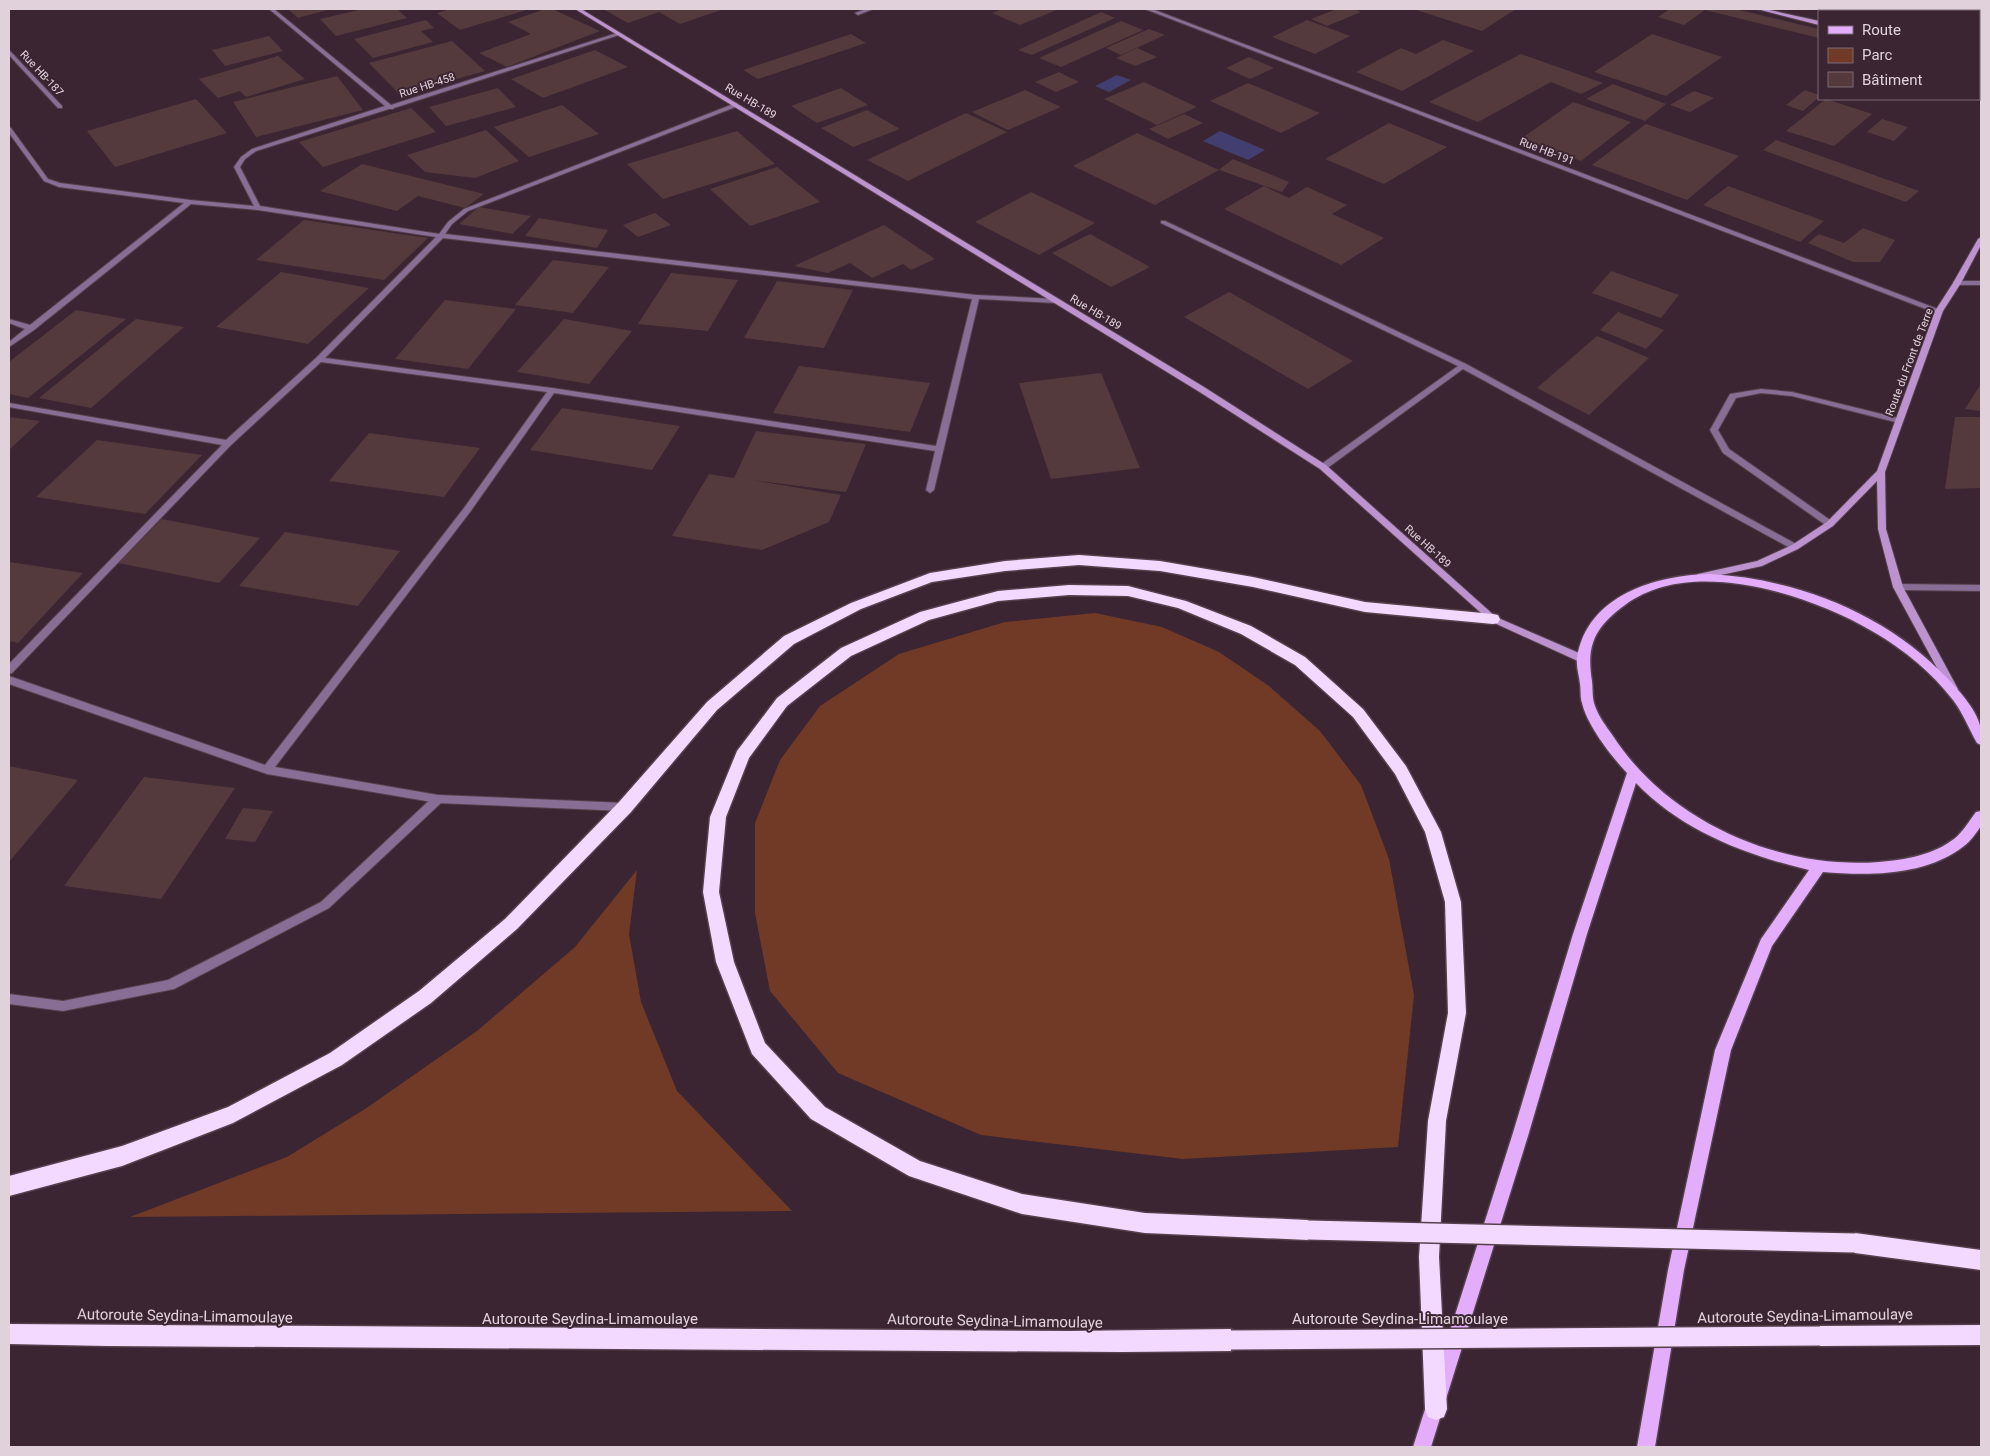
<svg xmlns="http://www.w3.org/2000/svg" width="1990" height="1456" viewBox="0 0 1990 1456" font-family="Roboto,sans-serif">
	<rect width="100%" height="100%" fill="#3b2532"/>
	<g fill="#703a27">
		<path d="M1095,613L1162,627L1219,652L1269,686L1320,731L1361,785L1389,859L1414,995L1398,1147L1183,1159L981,1135L838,1073L770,991L755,913V823L780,760L820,706L899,654L1005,622Z"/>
		<path d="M637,870L629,934L641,1002L677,1091L792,1211L130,1217L287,1157L365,1109L477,1031L575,947Z"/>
	</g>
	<g fill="#433e70">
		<path d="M1117,75L1131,80L1109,92L1095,86Z"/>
		<path d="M1220,131L1265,150L1248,160L1203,141Z"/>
	</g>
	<g fill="#553a3d">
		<path d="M288,9H331L298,18Z"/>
		<path d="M363,9H397L407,18L336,36L320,19Z"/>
		<path d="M451,9H530L460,30L437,13Z"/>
		<path d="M545,9H552L600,31L507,67L479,53L531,34L508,22Z"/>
		<path d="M603,9H724L680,24L659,12L628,23Z"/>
		<path d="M1003,9H1059L1020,25L992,13Z"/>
		<path d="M1337,9H1353L1361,12L1327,26L1311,19Z"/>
		<path d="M1413,9H1516L1482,31Z"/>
		<path d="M1670,9H1735L1819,29V38L1705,10L1684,25L1658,17Z"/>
		<path d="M1101,12L1115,18L1032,55L1018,50Z"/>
		<path d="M426,20L434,28L421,31L433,42L373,58L354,39Z"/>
		<path d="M1307,20L1350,36L1315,54L1272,37Z"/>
		<path d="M1121,21L1143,30L1061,67L1039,58Z"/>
		<path d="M1149,29L1165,35L1121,55L1106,48Z"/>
		<path d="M851,34L866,43L758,79L743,70Z"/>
		<path d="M1652,34L1722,57L1666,96L1594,72Z"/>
		<path d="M269,36L283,51L225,66L212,50Z"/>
		<path d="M1443,40L1474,51L1402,91L1356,72L1401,48L1416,54Z"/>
		<path d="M452,41L485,71L400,95L369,63Z"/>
		<path d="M1137,48L1157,57L1135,66L1116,58Z"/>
		<path d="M595,50L628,67L543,98L511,79Z"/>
		<path d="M1521,54L1603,83L1581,94L1551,82L1478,122L1429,102Z"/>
		<path d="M278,56L305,79L246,97L240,91L218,98L199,79Z"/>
		<path d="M1249,57L1274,68L1250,79L1226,68Z"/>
		<path d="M1059,72L1079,82L1056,92L1035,82Z"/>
		<path d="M337,76L363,110L256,137L233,102Z"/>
		<path d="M1144,82L1197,107L1157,125L1104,99Z"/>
		<path d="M1248,83L1320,113L1281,133L1210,101Z"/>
		<path d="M1613,84L1666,104L1645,121L1586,99Z"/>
		<path d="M498,88L516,107L446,126L429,107Z"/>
		<path d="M841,88L868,105L817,123L791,106Z"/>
		<path d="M1025,90L1061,107L1008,130L972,112Z"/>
		<path d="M1805,90L1819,95V97L1803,111L1786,105Z"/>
		<path d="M1694,91L1714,98L1690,112L1670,105Z"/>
		<path d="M196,99L227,133L115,167L87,131Z"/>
		<path d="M1826,99L1872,114L1834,146L1786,131Z"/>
		<path d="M1573,102L1631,122L1581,161L1521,139Z"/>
		<path d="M562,105L599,134L529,157L494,127Z"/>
		<path d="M411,108L436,132L323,167L299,142Z"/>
		<path d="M867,110L900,129L853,147L821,128Z"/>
		<path d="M966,113L1007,132L908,181L867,160Z"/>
		<path d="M1184,114L1203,123L1168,139L1149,129Z"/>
		<path d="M1882,119L1908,127L1894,141L1867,132Z"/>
		<path d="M1389,123L1447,147L1384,184L1325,159Z"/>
		<path d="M1646,124L1739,156L1687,200L1592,165Z"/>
		<path d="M486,130L519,161L475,178L425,172L407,155Z"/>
		<path d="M737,131L775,164L663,199L627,164Z"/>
		<path d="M1137,133L1219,170L1155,205L1073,166Z"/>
		<path d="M1776,140L1919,191L1906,202L1763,150Z"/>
		<path d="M1233,159L1245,164L1289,182L1282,192L1219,170Z"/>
		<path d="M362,164L484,194L465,208L418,196L397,211L320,191Z"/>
		<path d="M777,167L820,202L750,226L710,189Z"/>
		<path d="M1264,186L1289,198L1307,187L1347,205L1332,214L1384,238L1341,265L1224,209Z"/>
		<path d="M1728,186L1824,221L1800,242L1703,205Z"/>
		<path d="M1031,192L1095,223L1039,255L975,222Z"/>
		<path d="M479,207L531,216L512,234L459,224Z"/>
		<path d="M655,213L671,225L638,237L623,225Z"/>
		<path d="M539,218L608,230L597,248L525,236Z"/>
		<path d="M304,220L428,238L384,280L256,260Z"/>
		<path d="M884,225L935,259L911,270L903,264L872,278L850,263L828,273L794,266Z"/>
		<path d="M1863,228L1895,240L1880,262H1853L1808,243L1819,234L1844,243Z"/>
		<path d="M1090,234L1150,267L1111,287L1052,253Z"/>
		<path d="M553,260L609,267L573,313L515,305Z"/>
		<path d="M1611,271L1679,295L1661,318L1592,293Z"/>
		<path d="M281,272L369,288L308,344L216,327Z"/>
		<path d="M671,273L738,280L708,331L638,324Z"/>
		<path d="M777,281L853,290L824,348L744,338Z"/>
		<path d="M1229,292L1353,361L1308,389L1184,317Z"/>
		<path d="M445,300L516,309L468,369L395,359Z"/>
		<path d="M76,310L126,319L28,398L9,394V362Z"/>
		<path d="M1618,312L1664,330L1646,349L1600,330Z"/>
		<path d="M136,319L184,327L91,408L39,398Z"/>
		<path d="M564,319L632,331L589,384L517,372Z"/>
		<path d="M1597,336L1649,358L1589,415L1537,388Z"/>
		<path d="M799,366L930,383L910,432L773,413Z"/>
		<path d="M1101,373L1140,468L1051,479L1019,383Z"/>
		<path d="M1981,384V411L1965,409Z"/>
		<path d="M562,408L680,426L652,470L530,450Z"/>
		<path d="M9,417L40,421L9,450Z"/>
		<path d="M1955,417H1981V488L1945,489Z"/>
		<path d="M756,431L866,444L846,492L752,480L841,495L829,522L762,550L672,536L709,474L734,478Z"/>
		<path d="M369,433L480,448L444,497L329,481Z"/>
		<path d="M97,440L202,455L145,514L36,497Z"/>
		<path d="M162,519L260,538L219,583L118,563Z"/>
		<path d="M285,532L400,551L358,606L239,586Z"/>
		<path d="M9,562L83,573L18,643L9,641Z"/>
		<path d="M9,766L78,780L9,862Z"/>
		<path d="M144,777L235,788L161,899L64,886Z"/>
		<path d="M243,808L273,811L255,842L225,839Z"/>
	</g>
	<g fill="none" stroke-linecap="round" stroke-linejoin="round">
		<defs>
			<g id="lane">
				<path d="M1761,389L1792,392L1902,419L1903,421L1899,423L1792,396L1761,393L1736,398L1718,430L1729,449L1833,522L1834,524L1833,526H1827L1723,453L1710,430L1730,394Z"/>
				<path d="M438,795L442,796L443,799L442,802L329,908L174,989L63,1011L9,1004V994L63,1001L168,980L321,902L434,796Z"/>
			</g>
			<g id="street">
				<path d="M269,9H274L391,105L617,33L622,34L394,108L393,109H389L256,151L245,159L240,167L260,206L439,234L448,222L464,209L736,103L738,104V106L468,211L452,224L445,234L976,295L1056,299L1060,301L1056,303L979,299L934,490L930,493L926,490L935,451L554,393L470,512L275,767L438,795L625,803L629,804L630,807L629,810L625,811L438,803L267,774L9,684V676L265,765L464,508L547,392L321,362L231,445L12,673L9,674V664L222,445L9,407V403L226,440L316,358L436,237L258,210L191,204L34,330L9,347V342L25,329L9,323V319L30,325L184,203L59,187L44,181L9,133V127L11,128L48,179L60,183L190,200L254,206L234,167L241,157L252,149L385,106ZM443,238L972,299L936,446L552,388L325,358Z"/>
				<path d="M866,9H873L858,15L855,13Z"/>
				<path d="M1145,9H1152L1943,311L1936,313Z"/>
				<path d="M9,50L62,106V108H58L9,55Z"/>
				<path d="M1161,221H1165L1466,364L1798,545L1799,547L1795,550L1792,549L1463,369L1326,469H1320V465L1458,366L1161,223Z"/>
				<path d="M1954,281H1981V285H1957L1953,283Z"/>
				<path d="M1898,584L1981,585V591L1898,590L1893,587Z"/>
			</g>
			<g id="secondary">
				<path d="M575,9H581L1204,387L1326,465L1496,617L1586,656L1588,659L1586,662H1580L1490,621L1320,469L1198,391Z"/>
				<path d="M1757,9H1765L1819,21V25Z"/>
				<path d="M1979,60L1981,61V65L1979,64Z"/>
				<path d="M1981,237V245L1961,283L1943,311L1885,472L1886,529L1903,587L1958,689L1953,693L1950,692L1893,587L1878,529L1877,481L1833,526L1798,549L1762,566L1698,580L1693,577L1698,574L1757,561L1792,545L1827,522L1877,471L1935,311L1953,283L1978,239Z"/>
			</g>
			<path id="primary" d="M1710,574C1798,579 1887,614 1948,679C1960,691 1979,713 1981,730C1982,734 1981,740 1981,745L1977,743C1969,729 1963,713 1953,700C1911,645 1843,610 1778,592C1729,579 1668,573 1625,605C1595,627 1586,645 1592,681C1593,690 1592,698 1595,706C1599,717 1606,726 1613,736C1668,821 1779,870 1879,862C1905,860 1933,855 1954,839C1963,832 1969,821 1976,812L1981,811V826C1976,833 1971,841 1964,846C1926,876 1869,876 1823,872L1772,946L1731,1050L1684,1270L1655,1447H1637L1668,1270L1715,1050L1761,939L1809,870C1746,855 1682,831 1636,783L1587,934L1528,1136L1431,1447H1413L1512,1136L1573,934L1627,773C1611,756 1587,725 1582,703C1580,697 1581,690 1580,684C1579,675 1576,667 1577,658C1587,595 1656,575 1710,574Z"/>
			<g id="highway">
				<path d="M1079,555L1160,561L1253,577L1365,602L1493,614L1498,615L1500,619L1498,623L1493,624L1365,612L1253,587L1160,571L1079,565L1005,571L932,582L861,609L794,644L717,710L631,812L517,929L431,1003L342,1065L233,1123L122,1166L9,1196V1176L122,1146L228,1107L330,1053L419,991L505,919L619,802L707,702L784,636L851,603L930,573L1005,561Z"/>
				<path d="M1069,585L1128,586L1186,601L1251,626L1305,657L1363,709L1406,766L1441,832L1461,902L1466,1013L1446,1121L1439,1257L1447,1409L1444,1417L1436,1420L1428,1417L1425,1409L1419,1257L1428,1121L1448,1013L1445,902L1425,832L1395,774L1353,717L1295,665L1241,634L1178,608L1128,596L1069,595L998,601L929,620L851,656L787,706L749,758L726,817L719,892L734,962L765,1043L825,1107L920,1161L1022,1194L1145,1213L1308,1220L1315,1223L1318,1230L1315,1237L1308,1240L1145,1233L1022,1214L909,1176L811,1119L752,1054L716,962L703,892L710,817L737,751L777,698L841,648L920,612L998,591Z"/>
				<path d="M1855,1233L1981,1250V1270L1855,1253L1848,1250L1845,1243L1848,1236Z"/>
				<path d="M9,1324L1068,1331L1231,1329L1238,1333L1242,1340L1238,1347L1231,1351L1122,1352L107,1346L9,1344Z"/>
				<path d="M1981,1325V1345L1820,1346L1813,1343L1810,1336L1813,1329L1820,1326Z"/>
			</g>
		</defs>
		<use href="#lane" stroke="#55414d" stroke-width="2"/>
		<use href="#street" stroke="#55414d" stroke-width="2"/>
		<use href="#secondary" stroke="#55414d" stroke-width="2"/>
		<use href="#primary" stroke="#55414d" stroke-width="3"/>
		<use href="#highway" stroke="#55414d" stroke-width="3"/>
		<use href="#lane" fill="#886e94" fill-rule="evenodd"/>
		<use href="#street" fill="#886e94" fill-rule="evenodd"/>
		<use href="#secondary" fill="#bc92cf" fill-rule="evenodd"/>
		<use href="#primary" fill="#e4adfc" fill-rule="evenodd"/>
		<use href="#highway" fill="#f3d9ff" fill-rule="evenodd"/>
		<defs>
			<g id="highway-bridge">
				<path d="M1308,1230L1855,1243"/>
				<path d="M1231,1340L1820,1336"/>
			</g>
		</defs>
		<use href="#highway-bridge" stroke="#55414d" stroke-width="22" stroke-linecap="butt"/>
		<use href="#highway-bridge" stroke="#f3d9ff" stroke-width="19"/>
	</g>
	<g text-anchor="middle" stroke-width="4" stroke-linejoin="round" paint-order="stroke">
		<g font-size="11" fill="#e0d1da" stroke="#3b2532">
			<text transform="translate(42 73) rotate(47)" y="4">Rue HB-187</text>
			<text transform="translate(427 85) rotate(-18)" y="4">Rue HB-458</text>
			<text transform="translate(751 101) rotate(31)" y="4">Rue HB-189</text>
			<text transform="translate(1547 151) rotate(21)" y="4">Rue HB-191</text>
			<text transform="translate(1096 312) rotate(31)" y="4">Rue HB-189</text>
			<text transform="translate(1909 362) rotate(-69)" y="4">Route du Front de Terre</text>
			<text transform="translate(1428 546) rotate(42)" y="4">Rue HB-189</text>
		</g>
		<g font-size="15" fill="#e0d1da" stroke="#3b2532">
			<text transform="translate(185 1316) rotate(1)" y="5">Autoroute Seydina-Limamoulaye</text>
			<text transform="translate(1805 1316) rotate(-1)" y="5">Autoroute Seydina-Limamoulaye</text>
			<text x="590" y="1324">Autoroute Seydina-Limamoulaye</text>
			<text x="1400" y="1324">Autoroute Seydina-Limamoulaye</text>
			<text transform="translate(995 1321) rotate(1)" y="5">Autoroute Seydina-Limamoulaye</text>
		</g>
	</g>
	<rect width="1990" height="1456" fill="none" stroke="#e0d1da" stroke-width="20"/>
	<rect x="1818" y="10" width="162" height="90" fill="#3b2532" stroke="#7d6a75"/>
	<rect x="1828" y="26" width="25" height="8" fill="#e4adfc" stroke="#7d6a75"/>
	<text x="1862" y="35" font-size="15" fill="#e0d1da">Route</text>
	<rect x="1828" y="48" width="25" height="15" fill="#703a27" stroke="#7d6a75"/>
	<text x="1862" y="60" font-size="15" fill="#e0d1da">Parc</text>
	<rect x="1828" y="72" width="25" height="15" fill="#553a3d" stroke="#7d6a75"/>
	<text x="1862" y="85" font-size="15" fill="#e0d1da">Bâtiment</text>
</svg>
